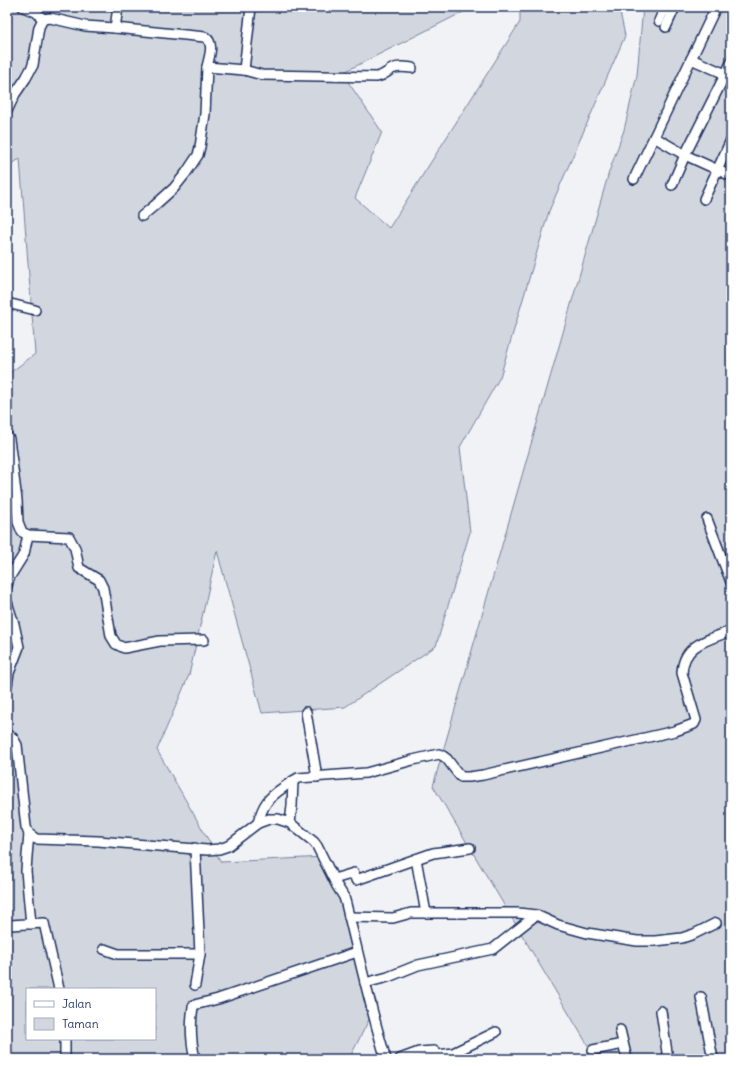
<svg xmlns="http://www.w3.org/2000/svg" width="738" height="1066" viewBox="0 0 738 1066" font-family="Delius,sans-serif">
	<rect width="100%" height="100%" fill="#f1f2f5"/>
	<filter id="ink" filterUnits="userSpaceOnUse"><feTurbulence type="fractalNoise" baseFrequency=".025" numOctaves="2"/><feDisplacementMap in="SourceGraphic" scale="8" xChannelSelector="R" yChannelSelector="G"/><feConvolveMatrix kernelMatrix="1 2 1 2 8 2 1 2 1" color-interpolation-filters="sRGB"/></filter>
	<g filter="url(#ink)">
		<g fill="#d2d6df" stroke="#76829e" fill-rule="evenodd">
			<path d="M7,7H473L342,73L382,132L355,198L389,228L520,22V7H619L625,36L549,211L500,377L460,447L470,532L436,646L345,707L262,713L217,551L189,675L157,750L221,862L326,857L377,1004L349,1059H7V375L35,354L20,159L7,166ZM27,989H155V1039H27Z"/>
			<path d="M643,7H731V1059H596L433,786L609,172L624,130L637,75Z"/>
		</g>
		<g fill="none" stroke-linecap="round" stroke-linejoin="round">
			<defs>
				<g id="minor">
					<path d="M23,7L36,12L43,19"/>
					<path d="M659,21L665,7"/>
					<path d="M666,27L675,7"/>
					<path d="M115,28L205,37C215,43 209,57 207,67L244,70L262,75L377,77C385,75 386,72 392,69C398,66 405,67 412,68"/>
					<path d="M691,59L730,76"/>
					<path d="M244,70L251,7"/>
					<path d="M7,111L15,94L26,78L33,65L39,27L43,19L50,18L85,26L115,28L118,7"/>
					<path d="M654,137L685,155L731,176"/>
					<path d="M634,179L716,7"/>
					<path d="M672,185L685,155L731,63"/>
					<path d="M704,199L731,140"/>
					<path d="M142,216L154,206L174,188L186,173L198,155L200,147L205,114L207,67"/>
					<path d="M7,303L35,310"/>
					<path d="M7,436L9,439L17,500L18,522L22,532L28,535L69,537L75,548L79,568L99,580L103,588L111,636L116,644L124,648L160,641L204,640"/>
					<path d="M707,519L731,582"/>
					<path d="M7,586L9,578L24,554L28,535"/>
					<path d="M7,602L14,624L19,647L9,673L7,685"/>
					<path d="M306,712L317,777"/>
					<path d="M7,734L13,738L17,745L26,827L29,834L36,839L98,841L207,850L219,849L228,846L258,823L269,819H278L290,823L314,842L317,846L337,886L344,897L346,904C359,956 370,1008 386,1059"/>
					<path d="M258,823C263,804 268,798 284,787C288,784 293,781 298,778L366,773L413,760L439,754L443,756L447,759L456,771L461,777H469L483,775L675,731L694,724L696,720L682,673C683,644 708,640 731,631"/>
					<path d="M290,823L292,806L293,781"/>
					<path d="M29,834L27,856L26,871L31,924"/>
					<path d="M416,859L426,913"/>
					<path d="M334,879L354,873L356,880L433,853L470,848"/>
					<path d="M349,917L393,918L411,913H518L536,915L558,925L587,933L637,941H655L682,938L694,934L716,923"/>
					<path d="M10,925L44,923L59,989"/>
					<path d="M104,949L118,954H200"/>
					<path d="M365,983L388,977L418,965L493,949L536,915"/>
					<path d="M195,985L200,954L195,848"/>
					<path d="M701,997L713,1059"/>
					<path d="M661,1011L668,1059"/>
					<path d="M620,1030L627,1059"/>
					<path d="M65,1039V1059"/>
					<path d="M593,1050L623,1044"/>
					<path d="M195,1059C191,1042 190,1025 193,1007L194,1005L218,999L357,952"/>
					<path d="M400,1059L419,1052L434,1051L438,1055L453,1053L496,1032"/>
				</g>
			</defs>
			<use href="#minor" stroke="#1b2f5e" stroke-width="12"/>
			<use href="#minor" stroke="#fff" stroke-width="9"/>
		</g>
	</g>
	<rect width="738" height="1066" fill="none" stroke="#fff" stroke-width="24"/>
	<rect x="12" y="12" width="714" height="1042" fill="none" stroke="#1b2f5e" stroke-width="1.5" filter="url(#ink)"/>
	<rect x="26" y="988" width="130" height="52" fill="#ffffff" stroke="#a4acbf"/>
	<rect x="34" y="1001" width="20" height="6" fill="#ffffff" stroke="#a4acbf"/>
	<text x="62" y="1008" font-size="12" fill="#1b2f5e">Jalan</text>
	<rect x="34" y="1018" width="20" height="12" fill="#d2d6df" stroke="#a4acbf"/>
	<text x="62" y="1028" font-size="12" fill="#1b2f5e">Taman</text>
</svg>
